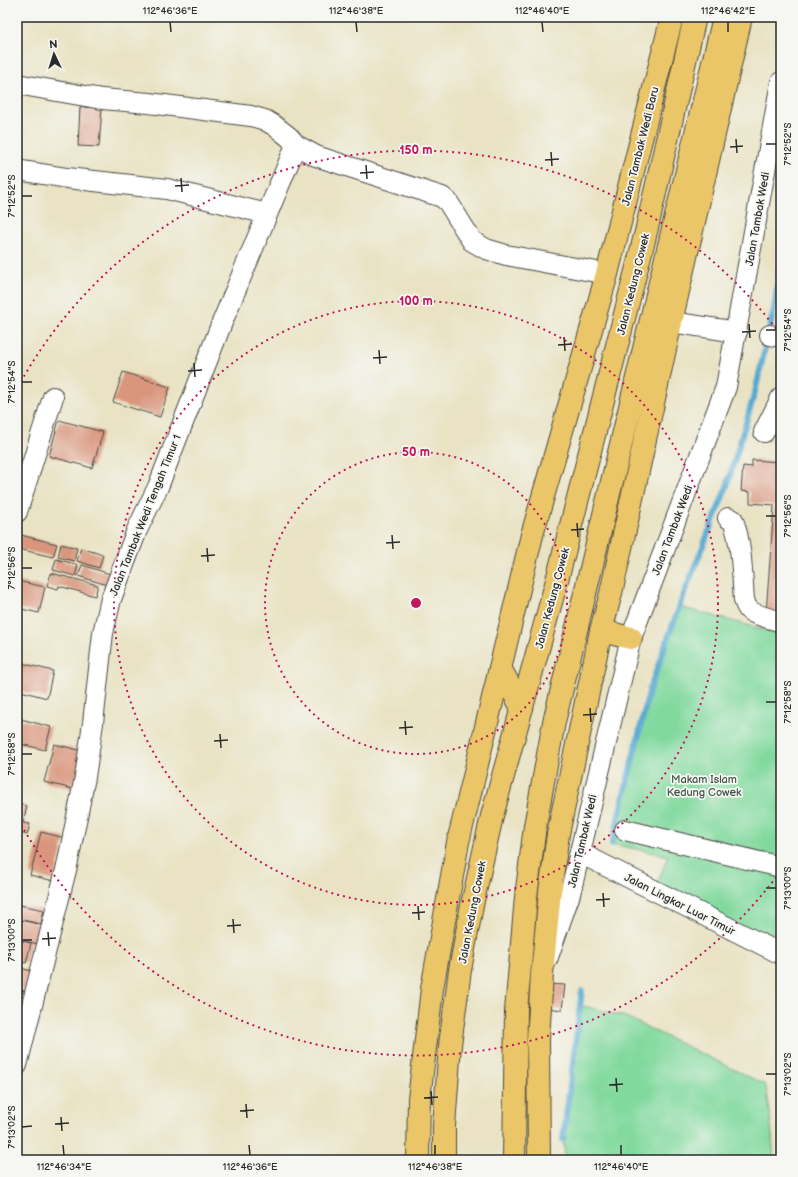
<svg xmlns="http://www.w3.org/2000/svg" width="798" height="1177" viewBox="0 0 798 1177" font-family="'Balsamiq Sans',sans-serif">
	<rect width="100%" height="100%" fill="#f6f6f2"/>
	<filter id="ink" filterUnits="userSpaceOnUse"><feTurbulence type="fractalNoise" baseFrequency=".025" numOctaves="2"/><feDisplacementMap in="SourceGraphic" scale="8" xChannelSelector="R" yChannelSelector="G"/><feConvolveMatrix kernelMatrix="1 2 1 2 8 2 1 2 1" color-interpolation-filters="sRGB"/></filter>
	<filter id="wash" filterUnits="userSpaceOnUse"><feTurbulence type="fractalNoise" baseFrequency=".012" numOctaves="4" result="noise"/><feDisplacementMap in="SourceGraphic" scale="16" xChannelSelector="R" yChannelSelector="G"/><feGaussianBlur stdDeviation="0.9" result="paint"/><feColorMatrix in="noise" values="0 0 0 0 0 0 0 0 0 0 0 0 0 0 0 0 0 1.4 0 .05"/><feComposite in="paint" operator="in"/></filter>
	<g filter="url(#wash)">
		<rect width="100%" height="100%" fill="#e9e3c4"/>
		<g fill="#81d99e" stroke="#568264">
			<path d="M680,607L781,634V954L654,891L668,856L612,844L650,688Z"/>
			<path d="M580,1005L626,1017L766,1085L770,1111L774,1160H568L565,1155L563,1140Z"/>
		</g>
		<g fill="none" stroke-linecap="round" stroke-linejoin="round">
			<g stroke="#54a9d0" stroke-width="6">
				<path d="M612,844L650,688L684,594L727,486L755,392L774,309L781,260"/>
				<path d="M563,1140L582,991"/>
			</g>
		</g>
		<g id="blocks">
			<g fill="#d9967d">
				<path d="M80,107L102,108L99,147L78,146Z"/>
				<path d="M123,372L170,387L160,417L113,402Z"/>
				<path d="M59,420L103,432L92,468L49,456Z"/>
				<path d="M752,460L781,462V615L766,614L774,505L750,503V492L741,491L743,466L752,467Z"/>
				<path d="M21,535L57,544L53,557L18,549Z"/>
				<path d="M61,544L77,548L74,561L58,557Z"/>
				<path d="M81,548L103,555L99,568L77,561Z"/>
				<path d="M56,559L78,565L75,576L53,570Z"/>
				<path d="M82,565L110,574L107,585L78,576Z"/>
				<path d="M51,573L98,585L95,596L59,586L58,589L47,586Z"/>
				<path d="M17,581L45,587L39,613L17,608Z"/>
				<path d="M17,662L53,671L47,698L17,690Z"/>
				<path d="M17,718L51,727L45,750L17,743Z"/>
				<path d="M54,744L87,752L77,790L44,782Z"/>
				<path d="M17,804L27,806L23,823L30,824L27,835L17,832Z"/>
				<path d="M41,832L65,838L54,881L30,875Z"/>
				<path d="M20,905L44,910L41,924L17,919Z"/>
				<path d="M17,919L43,925L38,944L17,939Z"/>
				<path d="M17,940L31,943L26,963L17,961Z"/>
				<path d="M17,967L31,971L25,991L17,989Z"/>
				<path d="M549,984L565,985L562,1010L547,1008Z"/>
				<path d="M17,991L25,993L17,1025Z"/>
			</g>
		</g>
	</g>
	<g filter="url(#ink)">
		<use href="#blocks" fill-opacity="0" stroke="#484742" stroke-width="1"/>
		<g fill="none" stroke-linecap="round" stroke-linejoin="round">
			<defs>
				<g id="minor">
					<path d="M17,84L102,99L149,103L251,116L265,120L275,126L289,137L296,145L316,156L442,197L448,202L472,241L486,249L506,255L607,274"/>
					<path d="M17,170L67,178L167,189L267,214"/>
					<path d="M671,322L737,332"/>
					<path d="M770,335L781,337"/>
					<path d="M764,432L781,398"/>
					<path d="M17,512L53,397"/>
					<path d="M728,518L733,520C742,545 742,573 744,600C745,603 746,606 748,609C753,615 773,619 781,622"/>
					<path d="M625,830L781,867"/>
					<path d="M580,853L781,954"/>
					<path d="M548,957L570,894L631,638L726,387L781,82"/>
					<path d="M17,1065L67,866L85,777L93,723L103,633L111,599L137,530L158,487L221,325L296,145"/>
				</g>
				<g id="major">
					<path d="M601,631L631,638"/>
					<path d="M418,1160L419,1099L432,989L458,842L474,777L532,535L607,274L672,17"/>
					<path d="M539,1160L538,1040L542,974L550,891L558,834L601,631L611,593L671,322L741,17"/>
				</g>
				<g id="highway">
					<path d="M500,668L522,708"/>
					<path d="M444,1160V1126L450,1045L460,970L472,905L492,816L556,584L646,232L695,17"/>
					<path d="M514,1160L516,1011L526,897L535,826L554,722L724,17"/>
				</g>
			</defs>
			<use href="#minor" stroke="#484742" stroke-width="22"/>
			<use href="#major" stroke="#484742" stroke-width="24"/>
			<use href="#highway" stroke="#484742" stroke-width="24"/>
			<use href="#minor" stroke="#fff" stroke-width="20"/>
			<use href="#major" stroke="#ebc669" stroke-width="22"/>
			<use href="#highway" stroke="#ebc669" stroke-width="22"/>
		</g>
	</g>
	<path fill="none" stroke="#2b2b2b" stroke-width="1.5" d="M170,22L171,32M356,22L357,32M542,22L543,32M728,22V32M736,139L737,153M766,144H776M730,147L743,146M551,152L552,166M545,160L559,159M366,165L367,179M360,173L374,172M181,178L182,192M175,186L189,185M22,196H32M749,324L750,338M766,330H776M742,332L756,331M564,337L565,351M558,345L572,344M379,350L380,364M373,358L387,357M194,363L195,377M188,371L202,370M22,382H32M766,516H776M577,523L578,537M571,530L584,529M392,535L393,549M386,543L400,542M207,548L208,562M201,556L215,555M22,568H32M766,702H776M590,708L591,722M583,715L597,714M405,721L406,735M399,728L413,727M220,734L221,748M214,741L228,740M22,754H32M766,888H776M603,893L604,907M596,900L610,899M418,906L419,920M412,913L425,912M233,919L234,933M227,926L241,925M48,932L49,946M42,939L56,938M22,940H32M766,1074H776M616,1078L617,1092M609,1085L623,1084M431,1091L432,1105M424,1098L438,1097M246,1104L247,1118M240,1111L254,1110M61,1117L62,1131M55,1124L69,1123M22,1127L32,1126M63,1145L64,1155M249,1145L250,1155M435,1145V1155M621,1145V1155"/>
	<g fill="none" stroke="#c2185b" stroke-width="2" stroke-dasharray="2 4">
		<circle cx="416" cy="603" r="151"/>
		<circle cx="416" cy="603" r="302"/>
		<path d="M780 872A453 453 0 0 1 18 819M18 387A453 453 0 0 1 780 334"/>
	</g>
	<g text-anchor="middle" stroke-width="3.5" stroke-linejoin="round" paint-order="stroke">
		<g font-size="11" fill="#2b2b2b" stroke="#f6f6f2">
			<text transform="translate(640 146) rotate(-76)" y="4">Jalan Tambak Wedi Baru</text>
			<text transform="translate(757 219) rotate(-80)" y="4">Jalan Tambak Wedi</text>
			<text transform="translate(633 284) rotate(-76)" y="4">Jalan Kedung Cowek</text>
			<text transform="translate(145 515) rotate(-68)" y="4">Jalan Tambak Wedi Tengah Timur 1</text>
			<text transform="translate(672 530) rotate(-69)" y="4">Jalan Tambak Wedi</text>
			<text transform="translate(552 598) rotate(-75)" y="4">Jalan Kedung Cowek</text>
			<text transform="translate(582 841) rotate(-77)" y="4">Jalan Tambak Wedi</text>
			<text transform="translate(680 904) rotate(27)" y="4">Jalan Lingkar Luar Timur</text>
			<text transform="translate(472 912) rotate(-79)" y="4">Jalan Kedung Cowek</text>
		</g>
		<g font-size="11" fill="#405648" stroke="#f6f6f2">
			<text x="704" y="783">Makam Islam<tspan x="704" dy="13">Kedung Cowek</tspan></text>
		</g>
	</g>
	<circle cx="416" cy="603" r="6" fill="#c2185b" stroke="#f6f6f2" stroke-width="2"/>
	<g font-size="12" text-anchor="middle" font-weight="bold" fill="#c2185b" stroke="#f6f6f2" stroke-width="3.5" stroke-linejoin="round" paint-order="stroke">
		<text x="416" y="154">150 m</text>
		<text x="416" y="305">100 m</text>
		<text x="416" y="456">50 m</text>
	</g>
	<rect width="798" height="1177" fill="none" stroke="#f6f6f2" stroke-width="44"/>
	<g transform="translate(54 54) rotate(356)" stroke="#f6f6f2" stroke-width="3" paint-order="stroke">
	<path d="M0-3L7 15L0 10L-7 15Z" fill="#2b2b2b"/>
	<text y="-6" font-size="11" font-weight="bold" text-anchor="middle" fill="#2b2b2b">N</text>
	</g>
	<rect x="22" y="22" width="754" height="1133" fill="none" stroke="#2b2b2b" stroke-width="1.5"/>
	<g font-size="10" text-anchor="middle" fill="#2b2b2b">
		<text x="170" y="14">112°46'36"E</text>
		<text x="356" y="14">112°46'38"E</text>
		<text x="542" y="14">112°46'40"E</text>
		<text x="728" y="14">112°46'42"E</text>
		<text transform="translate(787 144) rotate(-90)" y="4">7°12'52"S</text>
		<text transform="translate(11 196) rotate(-90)" y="4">7°12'52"S</text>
		<text transform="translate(787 330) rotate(-90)" y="4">7°12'54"S</text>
		<text transform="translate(11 382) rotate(-90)" y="4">7°12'54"S</text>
		<text transform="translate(787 516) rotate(-90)" y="4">7°12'56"S</text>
		<text transform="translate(11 568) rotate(-90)" y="4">7°12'56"S</text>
		<text transform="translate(787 702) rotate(-90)" y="4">7°12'58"S</text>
		<text transform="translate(11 754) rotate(-90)" y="4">7°12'58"S</text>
		<text transform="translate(787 888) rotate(-90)" y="4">7°13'00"S</text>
		<text transform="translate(11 940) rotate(-90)" y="4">7°13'00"S</text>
		<text transform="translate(787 1074) rotate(-90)" y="4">7°13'02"S</text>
		<text transform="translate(11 1127) rotate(-90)" y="4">7°13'02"S</text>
		<text x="64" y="1170">112°46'34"E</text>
		<text x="250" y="1170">112°46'36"E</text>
		<text x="435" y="1170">112°46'38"E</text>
		<text x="621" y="1170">112°46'40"E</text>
	</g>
</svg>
